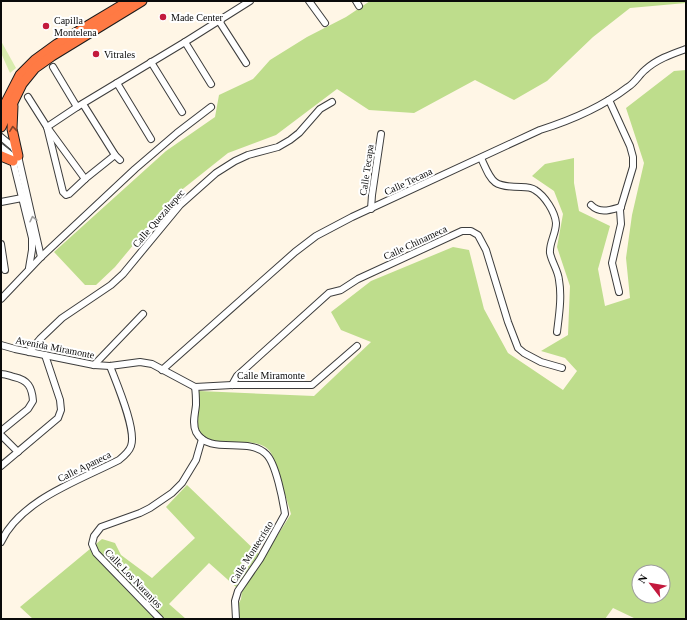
<svg xmlns="http://www.w3.org/2000/svg" width="687" height="620" viewBox="0 0 687 620" font-family="'Times New Roman',serif">
	<rect width="100%" height="100%" fill="#fff6e6"/>
	<path fill="#d8ecae" d="M1,41L16,68L10,73L1,53Z"/>
	<g fill="#bedd8c" fill-rule="evenodd">
		<path d="M370,1H686V3L630,8L593,37L547,81L514,100L475,80L414,113L369,110L337,89L276,135L228,153L174,196L115,267L96,285H85L54,252L166,151L215,117L219,95L253,79L270,60L307,37L346,17Z"/>
		<path d="M686,70V619H636L613,608L605,619H238L237,607L241,599L242,591L291,514C287,500 282,485 277,470C275,465 274,458 271,453C258,431 209,453 198,431C194,422 198,402 199,391L314,396L371,342L341,330L331,312L371,281L453,247L469,250L484,309L508,353L563,390L577,371L565,358L541,351L568,335L570,286L557,247L563,214L554,191L532,176L545,164L574,158V183L579,211L610,226L598,269L605,306L630,298L626,258L632,215L644,163L626,108L674,71ZM639,572H663V596H639Z"/>
		<path d="M187,485L259,554L236,587L209,563L169,604L186,619H33L20,607L102,539L115,543L121,555L152,578L195,538L166,507Z"/>
	</g>
	<g fill="none" stroke-linecap="round" stroke-linejoin="round">
		<defs>
			<g id="minor">
				<path d="M309,1L325,23"/>
				<path d="M356,1L359,6"/>
				<path d="M219,21L246,63"/>
				<path d="M185,42L211,84"/>
				<path d="M151,62L182,112"/>
				<path d="M53,67L77,107"/>
				<path d="M117,83L151,139"/>
				<path d="M28,97L47,127L85,179"/>
				<path d="M609,100L630,146L633,157V167L620,210L621,224L612,263L619,292"/>
				<path d="M83,104L115,155L120,160"/>
				<path d="M47,127L77,107L185,42L250,1"/>
				<path d="M47,127L63,192L66,195L69,194L85,179L115,155"/>
				<path d="M1,137L13,147L18,156L41,257"/>
				<path d="M1,147L11,155L13,161L32,238V250L29,268"/>
				<path d="M481,158C492,182 492,187 521,187C526,187 531,187 535,190C545,196 555,212 556,223C556,234 549,243 550,253C552,263 558,270 559,280C562,297 559,315 557,332"/>
				<path d="M1,202L22,198"/>
				<path d="M591,205C600,214 610,210 621,207"/>
				<path d="M371,209L372,195L381,134"/>
				<path d="M1,244L5,270"/>
				<path d="M1,299L41,257L135,169L177,133L211,107"/>
				<path d="M1,345L15,349L94,365L110,366L140,362L152,364L195,387L232,385H312L357,346"/>
				<path d="M29,352L40,339L62,318L111,285L123,274L180,205L216,173L235,161L248,155L278,147L290,140L299,133L320,109L332,102"/>
				<path d="M94,365L143,314"/>
				<path d="M162,370L295,252L316,236L352,217L540,130C572,120 602,107 628,87C635,83 639,75 645,70C657,59 672,54 686,49"/>
				<path d="M1,374C6,374 10,376 14,377C28,380 32,387 33,401L28,409L1,431"/>
				<path d="M232,385L237,376L329,293L341,290L358,279L462,231H471L478,235L486,250L508,322L518,348L524,353L541,362L562,368"/>
				<path d="M195,387C196,393 196,399 196,405C195,415 192,423 196,432C209,456 248,436 266,454C276,463 283,501 285,514L260,559L238,591L235,601L236,619"/>
				<path d="M1,435L18,452"/>
				<path d="M1,466L58,418L61,410L60,400L45,355"/>
				<path d="M1,542C20,500 80,480 119,460C124,456 129,452 131,446C137,430 116,382 110,366"/>
				<path d="M160,619L96,553L92,544L94,536L101,527L140,513L150,508L172,493L182,483L196,460L202,439"/>
			</g>
			<g id="highway">
				<path d="M13,106L12,129L18,156"/>
				<path d="M1,112L20,75L35,60L57,44L129,1"/>
				<path d="M1,127L22,84L35,68L52,56L142,1"/>
				<path d="M1,156L13,161"/>
			</g>
		</defs>
		<use href="#minor" stroke="#3d3d3d" stroke-width="8"/>
		<use href="#highway" stroke="#1b1b1b" stroke-width="11"/>
		<use href="#minor" stroke="#fff" stroke-width="6"/>
		<use href="#highway" stroke="#ff7a44" stroke-width="9"/>
	</g>
	<defs><path id="oneway-chevron" d="M-2-3.5L2.5 0L-2 3.5" fill="none" stroke-width="1.6" stroke-linecap="round" stroke-linejoin="round"/></defs>
	<use stroke="#844227" href="#oneway-chevron" transform="translate(13 129) rotate(-96)"/>
	<use stroke="#9d9d9d" href="#oneway-chevron" transform="translate(33 219) rotate(-103)"/>
	<g fill="#c3193d" stroke="#fff" stroke-width="1.5">
		<circle cx="163" cy="17" r="4"/>
		<circle cx="46" cy="26" r="4"/>
		<circle cx="96" cy="54" r="4"/>
	</g>
	<g text-anchor="middle" stroke-width="4" stroke-linejoin="round" paint-order="stroke">
		<g font-size="10" fill="#0a0a0a" stroke="#fff" text-anchor="start">
			<text x="171" y="21">Made Center</text>
			<text x="54" y="24">Capilla<tspan x="54" dy="12">Montelena</tspan></text>
			<text x="104" y="58">Vitrales</text>
		</g>
		<g font-size="10" fill="#0a0a0a" stroke="#fff">
			<text transform="translate(366 170) rotate(-82)" y="4">Calle Tecapa</text>
			<text transform="translate(408 181) rotate(-25)" y="4">Calle Tecana</text>
			<text transform="translate(158 218) rotate(-49)" y="4">Calle Quezaltepec</text>
			<text transform="translate(415 242) rotate(-25)" y="4">Calle Chinameca</text>
			<text transform="translate(55 347) rotate(11)" y="4">Avenida Miramonte</text>
			<text x="271" y="379">Calle Miramonte</text>
			<text transform="translate(84 466) rotate(-26)" y="4">Calle Apaneca</text>
			<text transform="translate(251 552) rotate(-58)" y="4">Calle Montecristo</text>
			<text transform="translate(134 578) rotate(46)" y="4">Calle Los Naranjos</text>
		</g>
	</g>
	<rect width="687" height="620" fill="none" stroke="#0a0a0a" stroke-width="4"/>
	<g transform="translate(651 584) rotate(301)"><circle r="19" fill="#ffffff" stroke="#9d9d9d"/>
	<path d="M0-3L7 15L0 10L-7 15Z" fill="#c3193d"/>
	<text y="-6" font-size="11" font-weight="bold" text-anchor="middle" fill="#0a0a0a">N</text>
	</g>
</svg>
